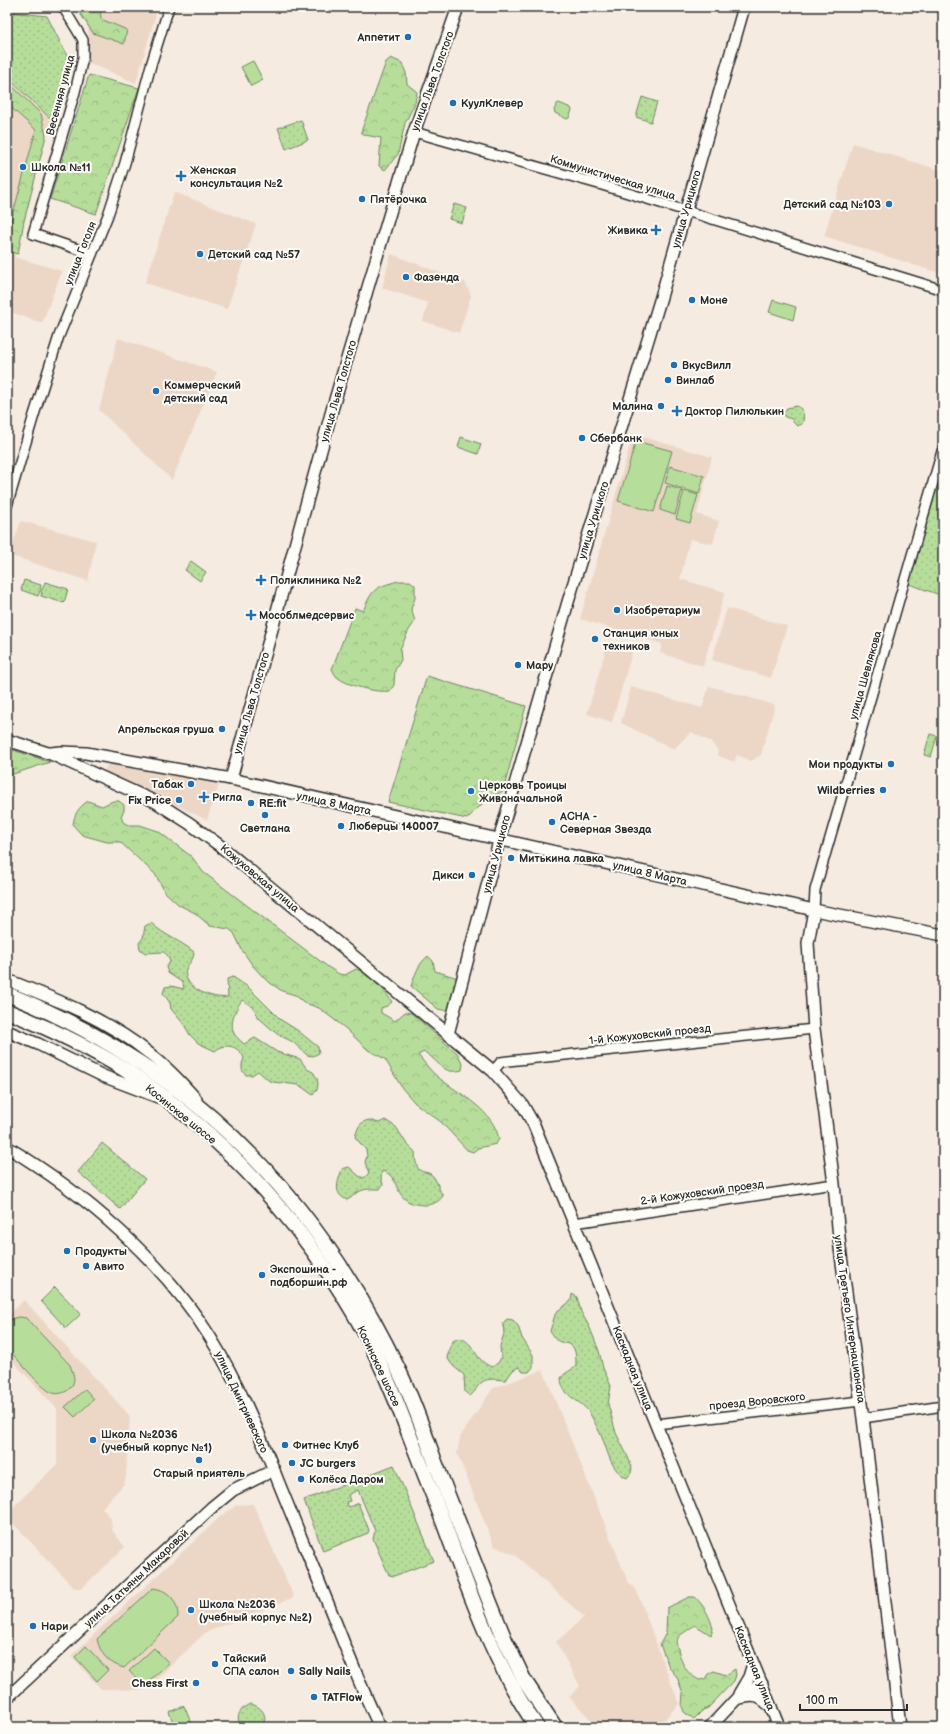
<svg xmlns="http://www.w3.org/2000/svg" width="950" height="1734" viewBox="0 0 950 1734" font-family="'Balsamiq Sans',sans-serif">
	<defs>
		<pattern id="grass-dots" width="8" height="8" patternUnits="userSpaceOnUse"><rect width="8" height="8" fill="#b6de9a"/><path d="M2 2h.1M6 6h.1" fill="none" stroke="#9dbf85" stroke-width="1.8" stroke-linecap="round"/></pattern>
		<pattern id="forest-crowns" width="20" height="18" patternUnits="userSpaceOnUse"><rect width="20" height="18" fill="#b6de9a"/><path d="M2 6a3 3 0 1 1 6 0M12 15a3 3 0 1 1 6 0" fill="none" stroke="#9dbf85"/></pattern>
	</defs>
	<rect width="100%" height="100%" fill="#f5ebe1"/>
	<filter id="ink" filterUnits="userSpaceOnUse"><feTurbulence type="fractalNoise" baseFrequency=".025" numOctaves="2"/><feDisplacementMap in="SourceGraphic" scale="8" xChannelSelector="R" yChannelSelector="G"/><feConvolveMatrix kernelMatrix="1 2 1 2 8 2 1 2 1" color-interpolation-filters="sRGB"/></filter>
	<g filter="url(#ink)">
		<g fill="#ecd7c7">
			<path d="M84,7H158L136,83L87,62L89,36Z"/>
			<path d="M7,77L51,119L15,257L62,271L42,323L7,311Z"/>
			<path d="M853,143L943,171V269L942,274L824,236Z"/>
			<path d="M174,192L256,224L227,309L145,283Z"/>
			<path d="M391,254L465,282L471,296L459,333L423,321L428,303L382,288Z"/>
			<path d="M118,338L217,372L172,480L99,410Z"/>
			<path d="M633,434L712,457L697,514L719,521L713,544L690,539L680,579L725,592L703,666L660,653L662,644L580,619Z"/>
			<path d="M21,521L96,541L88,581L9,555Z"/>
			<path d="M727,608L787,626L771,678L712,660Z"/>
			<path d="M608,642L633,649L612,722L587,714Z"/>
			<path d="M709,686L775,705L761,755L751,761L737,755L734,762L717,755L718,751L711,742L691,732L674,749L621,723L631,687L702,708Z"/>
			<path d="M108,761L143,770L219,785L207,820L105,771Z"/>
			<path d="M24,1300L130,1416L126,1477L124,1484L102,1508L111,1519L112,1530L125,1547L82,1588H74L7,1517V1513L57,1464V1409L7,1355V1317Z"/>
			<path d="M543,1370L628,1582L636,1589L679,1704L657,1727H598L569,1697L580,1686L556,1642L584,1617L515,1555L494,1546L457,1453L460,1437L493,1388Z"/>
			<path d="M253,1504L294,1597L205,1633L145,1690L101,1689L71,1656L222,1515L237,1505Z"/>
		</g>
		<g fill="url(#grass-dots)" stroke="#708462">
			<path d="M10,12L47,16L70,62L51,119L7,77V13Z"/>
			<path d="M642,97L657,102L651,122L636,117Z"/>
			<path d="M301,120L308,140L286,149L278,128Z"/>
			<path d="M454,204L467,208L462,223L449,219Z"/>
			<path d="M797,406C804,409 805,418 802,424L797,426L793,422L792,419L785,417L783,413L787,408Z"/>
			<path d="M943,457V596L906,583Z"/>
			<path d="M191,561L206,572L200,581L185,570Z"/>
			<path d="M24,580L41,585L40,589L42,590L45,582L68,589L64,603L41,596L42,592L40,591L38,596L21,590Z"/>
			<path d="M930,734L937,736L931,757L924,755Z"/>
			<path d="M151,923C165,936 181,941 194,952C194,960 189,962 186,969C181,988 214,1000 228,997L227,979L233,977L248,987L281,1020L297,1030L318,1047L319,1053L313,1056L307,1055L293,1042L277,1034L259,1018L253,1007L242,1000C236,1008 228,1025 235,1035C237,1038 241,1041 244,1044L255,1038L277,1052L300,1059L307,1069L313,1072L317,1078L318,1084L317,1090L313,1095L299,1085L273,1082L268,1080L258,1071L252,1075H246L242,1070V1064L244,1058C239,1046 225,1042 215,1051L198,1043L190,1035L183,1023L171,1009L170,1003L163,993L165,987L171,986L184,989L183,983L168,973L166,967L170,962L168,956L164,952L145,953L140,949L139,943L143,938L145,926Z"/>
			<path d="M369,1120L379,1123L385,1120L396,1127L406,1143L415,1152C416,1182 427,1165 435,1179C438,1184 439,1190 443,1196C439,1202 432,1205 424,1205C390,1204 403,1176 382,1171L381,1178L383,1184L380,1189C371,1189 364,1188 357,1193C353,1195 352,1198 347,1200C332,1193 338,1182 342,1169L349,1167L359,1176L364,1178L369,1173L365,1162L367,1156L366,1150L355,1137C358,1128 359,1122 369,1120Z"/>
			<path d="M102,1143L145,1179L120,1209L78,1172Z"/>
			<path d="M572,1294L577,1297L581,1312L590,1328L599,1351L603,1368L611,1386L608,1404L616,1433L627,1455L632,1467L631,1473L627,1478C611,1470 609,1455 603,1440C599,1430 594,1421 589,1412C579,1398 562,1398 561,1378C565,1372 571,1371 576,1366C577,1330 560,1354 550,1331L556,1312L571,1301Z"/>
			<path d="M507,1319L513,1320L518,1326L522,1338L533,1355V1367L529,1372H523L519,1367L513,1370L506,1380C495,1380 486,1376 478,1386C475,1390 475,1392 470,1396L465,1392L464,1375C455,1367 454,1369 447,1357L453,1341L459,1338C476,1342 473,1360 492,1367L498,1363L501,1358L500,1346L504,1334L503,1323Z"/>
			<path d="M394,1465L434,1561L394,1576L389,1575L373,1539L375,1531L358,1490L348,1495L350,1501L346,1502L349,1507L358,1503L369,1530L368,1533L323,1551L304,1500Z"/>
			<path d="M250,1704C262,1706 270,1717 261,1727H242C234,1718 240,1708 250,1704Z"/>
		</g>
		<g fill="url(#forest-crowns)" stroke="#708462">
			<path d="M76,7H100L101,19L127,30L124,44L93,33Z"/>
			<path d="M391,58L402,63L406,73L407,84L417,92L415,103L405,123L398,154L385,170L379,166L381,138L365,135L361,132L386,62Z"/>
			<path d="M89,75L139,88L96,214L50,199Z"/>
			<path d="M7,81L41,114L46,136L24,221L18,254L7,251V229L9,228L36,130L7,104Z"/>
			<path d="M398,581H410L415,585V598L411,609L415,621L409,630L400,649L401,660L395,670L394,685L390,691C377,693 347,686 337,677C335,675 333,671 332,669L355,608L363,611C373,588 374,588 398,581Z"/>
			<path d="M427,676L526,706L503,791L486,800L467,819L388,802Z"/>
			<path d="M7,748L50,762L7,776Z"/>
			<path d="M88,801L102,806L113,801H119L124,805V811L121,816L123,822L128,825H140L158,831L192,857L203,872L328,967L339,974L345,975L356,969C370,973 385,990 392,1002L387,1006L381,1008V1013L395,1021L405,1012L411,1013L457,1053L463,1064L462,1070C442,1076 439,1060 424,1052L418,1055C425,1063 431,1072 439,1078C461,1095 493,1110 499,1139L496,1144L478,1148L473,1152L467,1150L441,1122L415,1103L402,1088L385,1059L368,1050L345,1028L319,1008L305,1003L295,995L282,991L266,980L253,966L242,950L234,933L229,929L210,926L195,913L179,905L165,892L155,874L120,842H107L82,835L73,825C74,814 79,807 88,801Z"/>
			<path d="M428,956L433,961L435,971L458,978L454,1001L448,1011L438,1009L411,986C415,975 418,964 428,956Z"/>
			<path d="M689,1597H695C704,1606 710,1616 713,1629L711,1635L695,1625L679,1636L676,1642C681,1659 682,1671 699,1680L705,1679L708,1674L714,1671L726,1675L735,1669L736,1675L734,1681L708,1708L703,1710L694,1719L684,1712L682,1706L683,1693L677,1677L669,1667L660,1644L666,1633L667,1608Z"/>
		</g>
		<g fill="#b6de9a" stroke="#708462">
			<path d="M253,61L263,80L251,86L241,67Z"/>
			<path d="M559,103L571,108L572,110L569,118L567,119L555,113L554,110L557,104Z"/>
			<path d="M773,300L796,307L793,320L769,312Z"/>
			<path d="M461,437L481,444L478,454L458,447Z"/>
			<path d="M636,441L672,451L654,512L618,501Z"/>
			<path d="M670,466L704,476L699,494L665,483Z"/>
			<path d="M667,486L682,490L675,515L660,510Z"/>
			<path d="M684,491L698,495L690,523L676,519Z"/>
			<path d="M55,1287L81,1314L66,1328L41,1301Z"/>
			<path d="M20,1317L26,1318L70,1365C73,1373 77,1381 70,1388C67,1392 59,1395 53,1393C42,1390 16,1357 7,1348V1322L14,1318Z"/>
			<path d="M85,1389L94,1399L75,1417L65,1407Z"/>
			<path d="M153,1588C169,1590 178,1601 178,1617L124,1668C109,1664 100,1654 97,1639Z"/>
			<path d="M86,1646L108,1670L97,1681L75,1657Z"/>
			<path d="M154,1648L169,1663L143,1686L129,1671Z"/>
			<path d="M184,1706L193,1727H175L169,1712Z"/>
		</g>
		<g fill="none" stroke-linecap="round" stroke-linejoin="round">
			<defs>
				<g id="minor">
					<path d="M63,7L83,40V58L75,92L33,234L92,254"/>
					<path d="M414,132L602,185L943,290"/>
					<path d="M7,506L34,415L59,336L108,215L125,163L151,65L169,7"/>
					<path d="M814,910L815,890L943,448"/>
					<path d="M493,1071L501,1062L508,1061L814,1029"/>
					<path d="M574,1223L834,1184"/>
					<path d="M863,1418L943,1406"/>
					<path d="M656,1424L861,1401"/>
				</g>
				<g id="tertiary">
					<path d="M7,740L51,754L156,802L189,823L219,845L493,1071L522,1104L534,1125L779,1727"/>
					<path d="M51,753L61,752L86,753L231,779L814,910L943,935"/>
					<path d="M231,779L332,410L383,236L414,132L458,7"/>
					<path d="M814,910L808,943L814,1029L834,1184L840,1248L863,1418L900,1727"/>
					<path d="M7,980C56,999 108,1020 150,1054C167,1067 182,1083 196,1099"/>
					<path d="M7,1031L38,1044L103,1076L158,1097"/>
					<path d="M448,1034L504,822L568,602L661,297L744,7"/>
					<path d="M7,1147C83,1192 163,1261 210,1337C238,1382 259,1432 278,1481C296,1526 315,1571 333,1616C348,1653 362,1691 380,1727"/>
					<path d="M739,1694L749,1677L753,1664"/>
					<path d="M7,1698L211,1508L233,1490L274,1470"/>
					<path d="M740,1698C755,1694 760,1696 771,1707"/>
					<path d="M710,1727L740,1695L762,1684"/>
				</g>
				<g id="trunk">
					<path d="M7,994C189,1066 316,1196 399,1371C413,1400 424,1431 435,1462C458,1521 481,1581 505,1640L524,1680L555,1727"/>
					<path d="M7,1011C49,1028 89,1047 127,1071C225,1135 309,1230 365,1333C392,1384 411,1441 433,1495C463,1572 490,1660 537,1727"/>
				</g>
			</defs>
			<use href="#minor" stroke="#2b2b2b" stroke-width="12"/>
			<use href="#tertiary" stroke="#2b2b2b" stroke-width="14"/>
			<use href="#trunk" stroke="#2b2b2b" stroke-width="17"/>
			<use href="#minor" stroke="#fdfcf7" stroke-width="9"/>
			<use href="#tertiary" stroke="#fdfcf7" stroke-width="11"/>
			<use href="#trunk" stroke="#fdfcf7" stroke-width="14"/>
		</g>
	</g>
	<g fill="#1f6fb2" stroke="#fdfcf7" stroke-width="1.5">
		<circle cx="408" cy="37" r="4"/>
		<circle cx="453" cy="103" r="4"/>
		<circle cx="23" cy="167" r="4"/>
		<path d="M179 170h4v4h4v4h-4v4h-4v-4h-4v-4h4z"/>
		<circle cx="362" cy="199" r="4"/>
		<circle cx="889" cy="204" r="4"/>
		<path d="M654 224h4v4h4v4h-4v4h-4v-4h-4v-4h4z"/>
		<circle cx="200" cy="254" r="4"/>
		<circle cx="406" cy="277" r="4"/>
		<circle cx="692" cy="300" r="4"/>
		<circle cx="674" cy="365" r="4"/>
		<circle cx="668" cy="380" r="4"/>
		<circle cx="156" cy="391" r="4"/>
		<circle cx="661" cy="406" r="4"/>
		<path d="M675 405h4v4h4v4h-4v4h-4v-4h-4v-4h4z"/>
		<circle cx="582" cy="438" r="4"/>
		<path d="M259 574h4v4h4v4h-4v4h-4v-4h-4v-4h4z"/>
		<circle cx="617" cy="610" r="4"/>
		<path d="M249 609h4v4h4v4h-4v4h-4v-4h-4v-4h4z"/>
		<circle cx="595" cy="639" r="4"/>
		<circle cx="518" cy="665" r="4"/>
		<circle cx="222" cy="729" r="4"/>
		<circle cx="891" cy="764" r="4"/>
		<circle cx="191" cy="784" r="4"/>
		<circle cx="883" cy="790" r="4"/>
		<circle cx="471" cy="791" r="4"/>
		<path d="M202 791h4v4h4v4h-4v4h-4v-4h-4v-4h4z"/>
		<circle cx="179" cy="800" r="4"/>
		<circle cx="251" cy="803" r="4"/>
		<circle cx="265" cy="815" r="4"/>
		<circle cx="552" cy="822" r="4"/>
		<circle cx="341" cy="826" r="4"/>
		<circle cx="511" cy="858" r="4"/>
		<circle cx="472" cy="875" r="4"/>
		<circle cx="67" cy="1251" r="4"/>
		<circle cx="86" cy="1266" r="4"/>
		<circle cx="262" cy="1275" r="4"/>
		<circle cx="93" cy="1440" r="4"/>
		<circle cx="285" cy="1445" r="4"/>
		<circle cx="199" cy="1460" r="4"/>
		<circle cx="292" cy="1463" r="4"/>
		<circle cx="301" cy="1479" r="4"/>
		<circle cx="191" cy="1610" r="4"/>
		<circle cx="33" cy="1626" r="4"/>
		<circle cx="215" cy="1664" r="4"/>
		<circle cx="291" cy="1671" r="4"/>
		<circle cx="196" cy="1683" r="4"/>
		<circle cx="314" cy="1697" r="4"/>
	</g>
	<g text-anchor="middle" stroke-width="4" stroke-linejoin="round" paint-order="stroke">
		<g font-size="11" font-weight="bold" fill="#2b2b2b" stroke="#fdfcf7" text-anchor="start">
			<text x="400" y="41" text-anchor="end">Аппетит</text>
			<text x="461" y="107">КуулКлевер</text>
			<text x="31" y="171">Школа №11</text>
			<text x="190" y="174">Женская<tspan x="190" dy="13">консультация №2</tspan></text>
			<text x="370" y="203">Пятёрочка</text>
			<text x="881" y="208" text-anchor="end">Детский сад №103</text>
			<text x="648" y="234" text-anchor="end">Живика</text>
			<text x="208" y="258">Детский сад №57</text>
			<text x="414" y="281">Фазенда</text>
			<text x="700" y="304">Моне</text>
			<text x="682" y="369">ВкусВилл</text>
			<text x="676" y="384">Винлаб</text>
			<text x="164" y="389">Коммерческий<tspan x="164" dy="13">детский сад</tspan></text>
			<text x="653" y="410" text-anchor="end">Малина</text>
			<text x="685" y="415">Доктор Пилюлькин</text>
			<text x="590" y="442">Сбербанк</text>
			<text x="270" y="584">Поликлиника №2</text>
			<text x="625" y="614">Изобретариум</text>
			<text x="259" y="619">Мособлмедсервис</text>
			<text x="603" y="637">Станция юных<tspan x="603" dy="13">техников</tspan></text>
			<text x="526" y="669">Мару</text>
			<text x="214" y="733" text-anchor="end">Апрельская груша</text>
			<text x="883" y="768" text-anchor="end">Мои продукты</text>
			<text x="183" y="788" text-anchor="end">Табак</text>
			<text x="479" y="789">Церковь Троицы<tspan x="479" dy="13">Живоначальной</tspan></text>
			<text x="875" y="794" text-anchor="end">Wildberries</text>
			<text x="212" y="801">Ригла</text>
			<text x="171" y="804" text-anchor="end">Fix Price</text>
			<text x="259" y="807">RE:fit</text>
			<text x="560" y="820">АСНА -<tspan x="560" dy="13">Северная Звезда</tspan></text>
			<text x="349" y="830">Люберцы 140007</text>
			<text x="265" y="832" text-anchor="middle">Светлана</text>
			<text x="519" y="862">Митькина лавка</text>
			<text x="464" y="879" text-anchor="end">Дикси</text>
			<text x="75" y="1255">Продукты</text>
			<text x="94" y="1270">Авито</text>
			<text x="270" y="1273">Экспошина -<tspan x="270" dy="13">подборшин.рф</tspan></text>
			<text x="101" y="1438">Школа №2036<tspan x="101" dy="13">(учебный корпус №1)</tspan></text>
			<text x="293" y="1449">Фитнес Клуб</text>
			<text x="300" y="1467">JC burgers</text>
			<text x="199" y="1477" text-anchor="middle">Старый приятель</text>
			<text x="309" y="1483">Колёса Даром</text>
			<text x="199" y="1608">Школа №2036<tspan x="199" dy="13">(учебный корпус №2)</tspan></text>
			<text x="41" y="1630">Нари</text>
			<text x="223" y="1662">Тайский<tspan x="223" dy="13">СПА салон</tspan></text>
			<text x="299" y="1675">Sally Nails</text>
			<text x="188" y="1687" text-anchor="end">Chess First</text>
			<text x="322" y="1701">TATFlow</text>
		</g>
		<g font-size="11" fill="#2b2b2b" stroke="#fdfcf7">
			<text transform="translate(432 81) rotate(-70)" y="4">улица Льва Толстого</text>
			<text transform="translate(60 95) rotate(-75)" y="4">Весенняя улица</text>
			<text transform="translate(613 177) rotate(17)" y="4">Коммунистическая улица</text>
			<text transform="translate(686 209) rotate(-74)" y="4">улица Урицкого</text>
			<text transform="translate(80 253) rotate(-68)" y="4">улица Гоголя</text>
			<text transform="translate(338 391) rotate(-74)" y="4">улица Льва Толстого</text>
			<text transform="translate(593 520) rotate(-73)" y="4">улица Урицкого</text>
			<text transform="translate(865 675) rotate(-74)" y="4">улица Шевлякова</text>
			<text transform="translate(251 703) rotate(-74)" y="4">улица Льва Толстого</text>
			<text transform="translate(334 803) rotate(12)" y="4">улица 8 Марта</text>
			<text transform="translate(496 854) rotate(-75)" y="4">улица Урицкого</text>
			<text transform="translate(650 873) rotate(13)" y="4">улица 8 Марта</text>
			<text transform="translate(260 878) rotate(40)" y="4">Кожуховская улица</text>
			<text transform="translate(650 1034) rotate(-6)" y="4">1-й Кожуховский проезд</text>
			<text transform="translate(181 1114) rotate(39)" y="4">Косинское шоссе</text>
			<text transform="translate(702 1192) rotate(-8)" y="4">2-й Кожуховский проезд</text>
			<text transform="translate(850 1319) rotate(82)" y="4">улица Третьего Интернационала</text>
			<text transform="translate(379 1366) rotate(65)" y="4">Косинское шоссе</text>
			<text transform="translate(633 1368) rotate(68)" y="4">Каскадная улица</text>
			<text transform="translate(757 1401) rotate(-6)" y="4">проезд Воровского</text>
			<text transform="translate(242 1402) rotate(65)" y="4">улица Дмитриевского</text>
			<text transform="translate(136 1578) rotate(-43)" y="4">улица Татьяны Макаровой</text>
			<text transform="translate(755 1668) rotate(68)" y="4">Каскадная улица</text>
		</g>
	</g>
	<rect width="950" height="1734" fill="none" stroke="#fdfcf7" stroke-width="24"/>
	<rect x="12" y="12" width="926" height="1710" fill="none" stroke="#2b2b2b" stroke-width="1.5" filter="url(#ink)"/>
	<path d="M800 1704v6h107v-6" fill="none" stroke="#2b2b2b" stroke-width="2"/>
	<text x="806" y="1704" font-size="12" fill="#2b2b2b" stroke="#fdfcf7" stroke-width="3" paint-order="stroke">100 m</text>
</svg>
